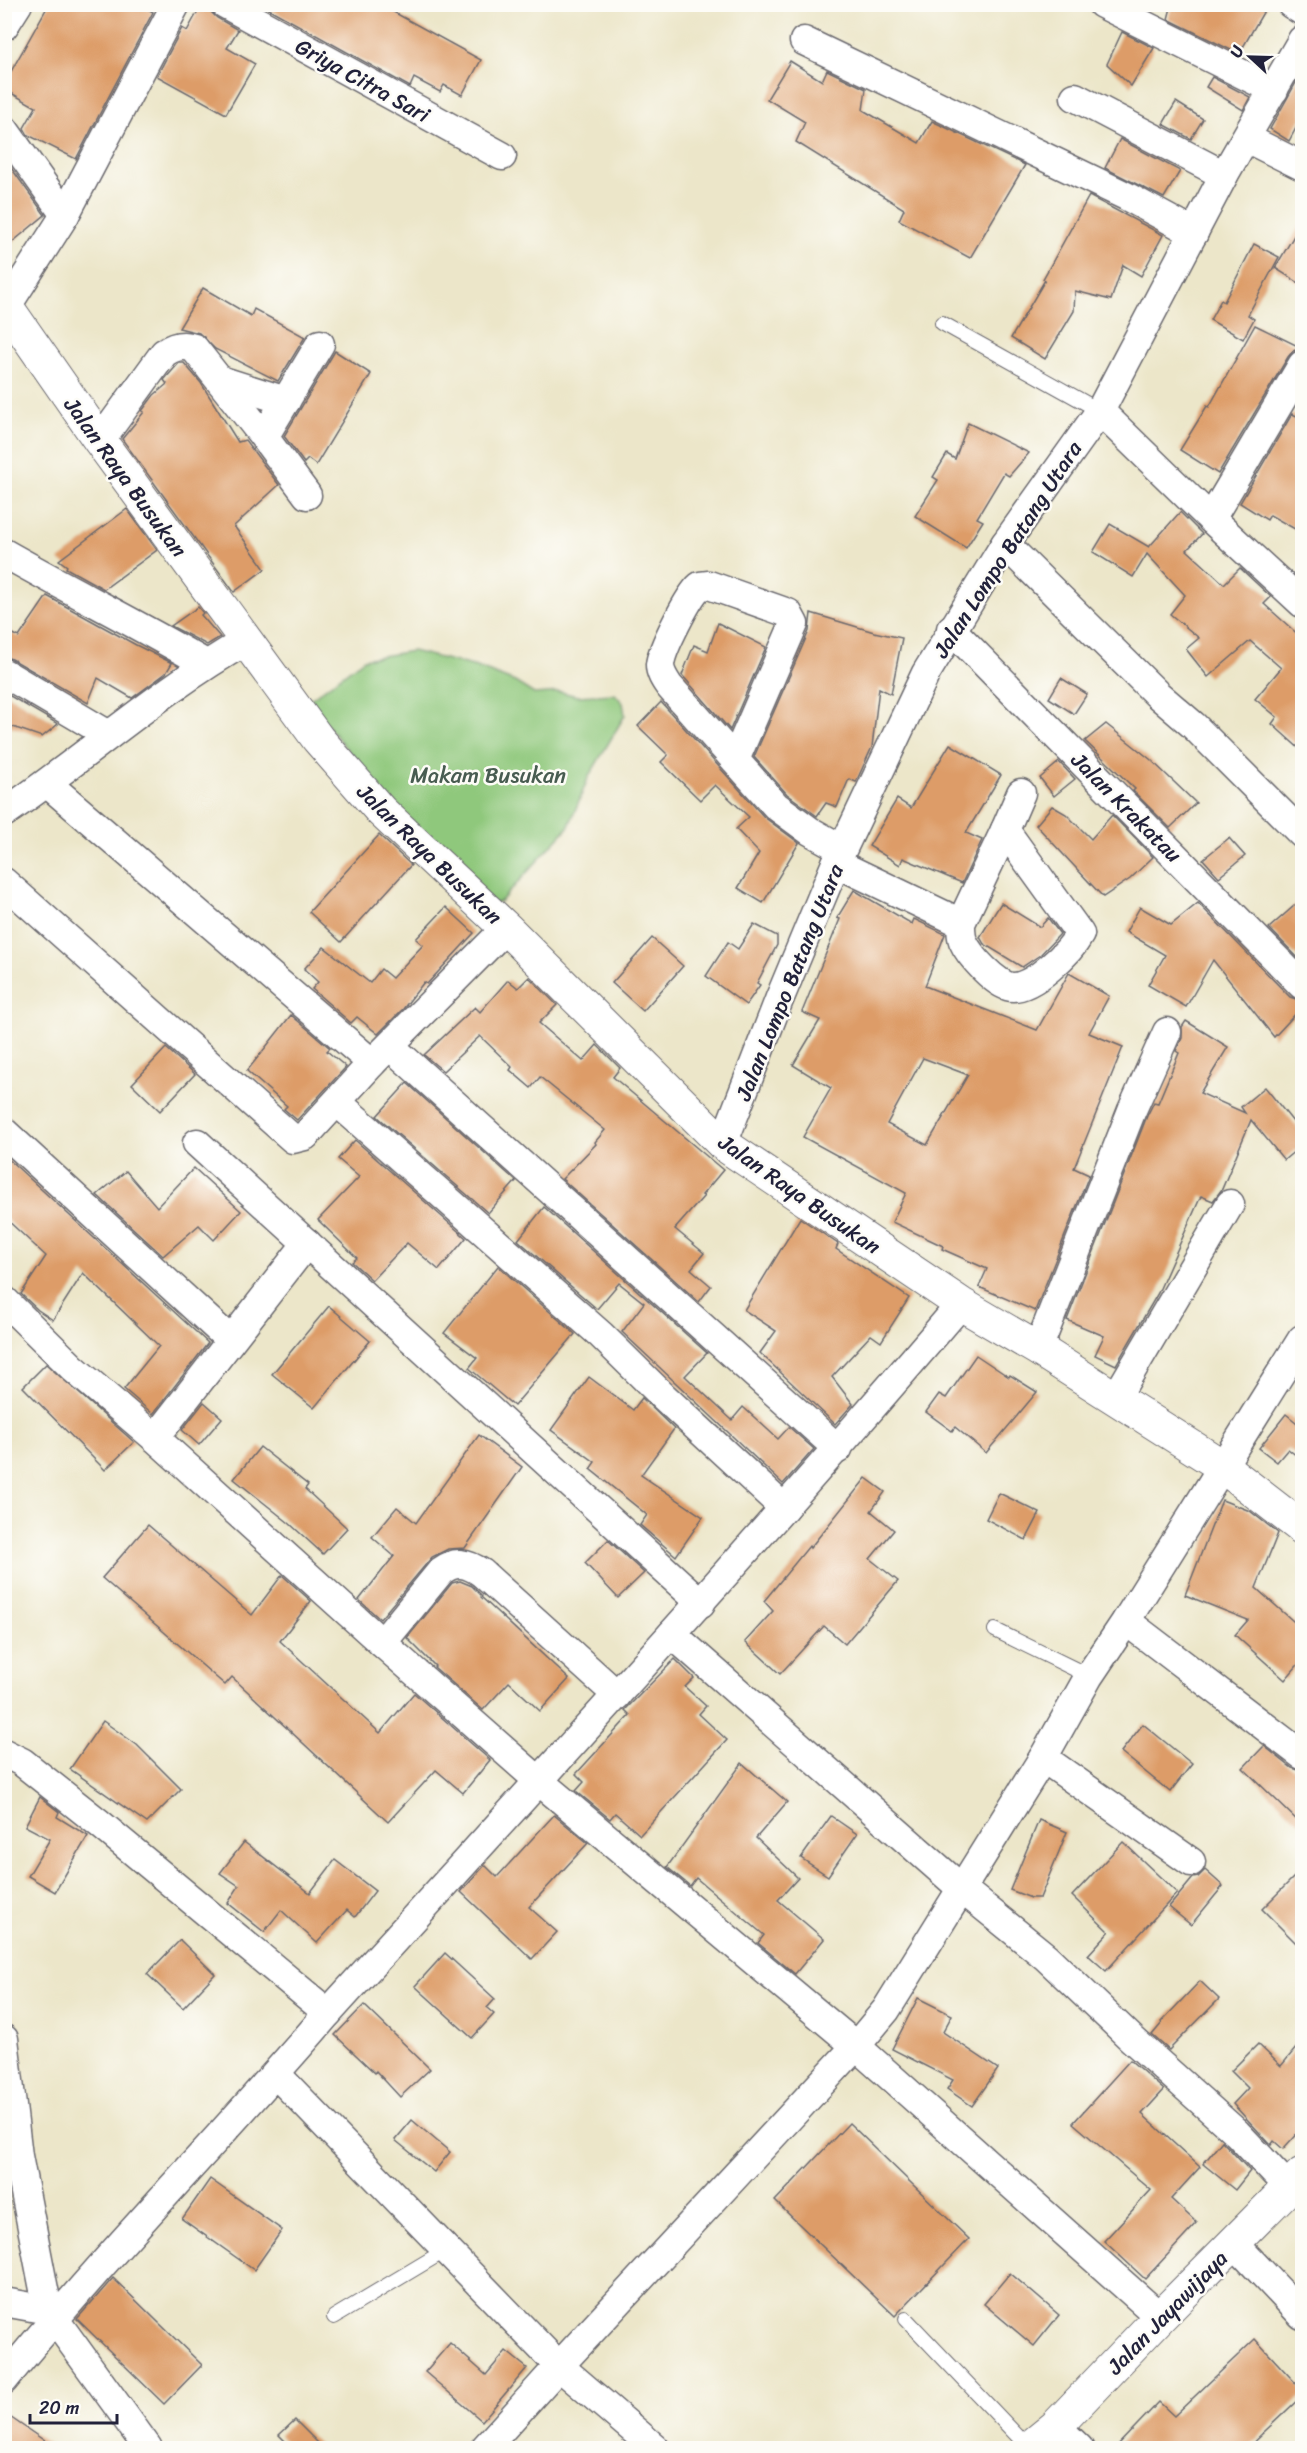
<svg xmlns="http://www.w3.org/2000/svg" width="1307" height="2453" viewBox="0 0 1307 2453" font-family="Sriracha,sans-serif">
	<rect width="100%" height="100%" fill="#fdfcf7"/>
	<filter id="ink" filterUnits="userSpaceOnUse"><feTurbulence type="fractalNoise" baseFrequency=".0167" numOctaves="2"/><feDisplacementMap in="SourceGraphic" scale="12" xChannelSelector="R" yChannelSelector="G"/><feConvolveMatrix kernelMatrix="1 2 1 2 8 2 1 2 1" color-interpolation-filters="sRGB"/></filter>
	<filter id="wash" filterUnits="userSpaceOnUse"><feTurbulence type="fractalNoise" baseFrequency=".008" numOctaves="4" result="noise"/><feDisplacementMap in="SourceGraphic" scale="24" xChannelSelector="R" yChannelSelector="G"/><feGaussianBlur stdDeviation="1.35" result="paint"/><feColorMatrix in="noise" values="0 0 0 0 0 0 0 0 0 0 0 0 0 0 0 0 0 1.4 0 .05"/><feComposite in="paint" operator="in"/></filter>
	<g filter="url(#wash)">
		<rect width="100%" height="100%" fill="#ece6c9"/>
		<path fill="#8fc87b" stroke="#58755b" stroke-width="1.5" d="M412,651L477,667L515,682L534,694L561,692L577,696L615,694L623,703L625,715L588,778L569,826L501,901L493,904L419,839L308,701L364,659Z"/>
		<g id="blocks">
			<g fill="#dd9c68" fill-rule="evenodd">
				<path d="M49,4H140L153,12L76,159L28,135L24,128L36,107L4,89V84Z"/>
				<path d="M202,4H209L211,12L217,18L238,30L227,48L255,64L226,114L157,76L182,28L187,31Z"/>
				<path d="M260,4H379L481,60L462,95L444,85L440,92L414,78L410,87Z"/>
				<path d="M1172,4H1268L1239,54L1168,19Z"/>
				<path d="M1122,32L1154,48L1131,86L1107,64Z"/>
				<path d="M790,61L822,81L827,70L866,89L863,110L919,143L932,121L1025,165L970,258L899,220L904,209L796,142L805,122L767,99Z"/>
				<path d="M1302,72V117L1289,141L1270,129Z"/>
				<path d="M1212,77L1250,97L1243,110L1206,87Z"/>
				<path d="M1176,102L1203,119L1191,139L1163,124Z"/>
				<path d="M1120,139L1180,171L1164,198L1105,168Z"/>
				<path d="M4,158L45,215L4,249Z"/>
				<path d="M1089,196L1163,235L1141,276L1123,265L1111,300L1075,291L1074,311L1045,359L1011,338L1045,280L1043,279Z"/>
				<path d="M1302,222V285L1275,268Z"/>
				<path d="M1254,244L1279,257L1248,315L1254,319L1243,339L1210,320L1221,300L1224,302Z"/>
				<path d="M203,288L251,316L254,309L305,337L278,381L215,349L199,333L179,328Z"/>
				<path d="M1255,325L1302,348L1293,351L1288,357L1218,474L1180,450L1207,406L1209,407Z"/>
				<path d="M335,351L371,374L316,465L308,459L304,463L284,436Z"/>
				<path d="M179,363H184L201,383L238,442L245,440L279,485L234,526L265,569L234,592L122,439L144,412L142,411L154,395L167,384L164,380Z"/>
				<path d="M1292,414L1302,418V533L1270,515L1267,520L1240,503Z"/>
				<path d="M968,423L1029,453L1009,476L1004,473L977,518L983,521L966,548L915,516L938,480L933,477L947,454L955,459Z"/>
				<path d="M127,509L157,550L104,589L66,568L67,566L59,560Z"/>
				<path d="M1180,512L1202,534L1187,550L1224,584L1240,568L1271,597L1264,604L1302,638V751L1272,724L1277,717L1255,699L1281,668L1250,641L1208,677L1186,649L1199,638L1170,614L1185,595L1147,554L1133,577L1093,552L1110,524L1149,547Z"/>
				<path d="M47,596L136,645L172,663L166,673L132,698L98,678L88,703L12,659L4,657V629L19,637Z"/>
				<path d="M198,607L203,613L201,615L220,637L207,645L171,626Z"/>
				<path d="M811,613L874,632L902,638L891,694L879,688L872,747L856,782L849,779L837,807L826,803L817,816L787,794L754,757L809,631Z"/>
				<path d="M718,623L766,647L730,730L682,675L694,645L708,651Z"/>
				<path d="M1061,678L1087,694L1074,714L1049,698Z"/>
				<path d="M4,693H5L58,724L42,737L4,724Z"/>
				<path d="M661,702L764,817L799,843L763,903L738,888L759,853L736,829L749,817L715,785L700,800L661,762L668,755L638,726Z"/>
				<path d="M1106,724L1150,759L1196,803L1170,828L1133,791L1135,789L1085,741Z"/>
				<path d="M950,744L1001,775L966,833L982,840L962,883L903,858L900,865L869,846L897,799L911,808Z"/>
				<path d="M1059,762L1075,779L1054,796L1040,778Z"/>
				<path d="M1052,806L1066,814L1091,839L1112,815L1153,857L1130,879L1103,897L1036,825Z"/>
				<path d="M379,835L411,865L341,942L309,912Z"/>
				<path d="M1229,838L1245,856L1219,877L1203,859Z"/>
				<path d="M854,890L912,924L914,919L945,934L925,986L1037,1030L1069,973L1109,996L1089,1033L1123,1047L1074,1168L1089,1175L1035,1311L979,1287L987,1269L942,1249L943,1246L892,1222L906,1193L803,1137L831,1088L793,1065L820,1020L802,1012L840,919L837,918ZM923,1058L968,1075L927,1145L887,1124Z"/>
				<path d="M1302,899V962L1269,928Z"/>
				<path d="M1001,903L1040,927L1048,918L1060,934L1040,955L1022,967L984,944L980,937Z"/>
				<path d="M1198,903L1290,997L1302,1001V1007L1274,1037L1213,960L1186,1007L1148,985L1165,955L1126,932L1140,907L1171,925Z"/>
				<path d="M446,907L474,933L427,984L424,982L403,1009L378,1034L357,1017L351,1023L312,989L318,982L304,969L324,947L370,983L381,969L392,978L423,945L416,939Z"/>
				<path d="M754,924L777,936V945L757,983L760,985L746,1005L706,976L728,942L738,949Z"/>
				<path d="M652,938L683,966L643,1011L612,983Z"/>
				<path d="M529,977L557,1005L539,1023L583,1061L597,1045L620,1068L613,1077L723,1170L702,1195L704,1196L675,1229L704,1253L691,1269L711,1286L699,1302L562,1179L596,1144L595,1142L605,1130L540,1077L531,1088L510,1070L512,1067L480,1036L443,1071L424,1055L475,1007L480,1012L508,980L518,988Z"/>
				<path d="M291,1015L330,1048L327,1051L346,1067L297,1120L284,1109L287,1106L247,1071Z"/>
				<path d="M1186,1021L1228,1047L1200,1093L1245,1113L1241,1107L1265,1087L1302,1133V1145L1284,1160L1251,1120L1222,1189L1213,1201L1201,1196L1158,1293L1116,1365L1095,1355L1104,1336L1067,1320L1147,1116L1154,1102L1158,1103L1179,1053L1176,1051L1182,1038V1027Z"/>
				<path d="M166,1048L195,1074L160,1111L132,1084Z"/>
				<path d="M407,1083L516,1181L488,1213L377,1116Z"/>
				<path d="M355,1140L466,1238L439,1270L407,1243L372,1280L352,1262L357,1258L318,1220L359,1177L338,1159Z"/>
				<path d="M4,1155L208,1343L153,1414L124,1389L159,1346L83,1273L53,1320L38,1310L21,1294L46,1256L4,1217Z"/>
				<path d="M194,1168L241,1211L214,1240L199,1225L163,1256L97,1195L126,1171L157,1207Z"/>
				<path d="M544,1207L707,1353L685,1376L732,1420L743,1407L778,1439L789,1427L814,1449L783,1484L622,1332L644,1303L619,1283L597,1309L518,1240Z"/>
				<path d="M800,1218L838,1244L836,1249L909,1298L881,1342L871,1335L832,1377L853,1404L835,1424L760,1353L776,1331L744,1310Z"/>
				<path d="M498,1266L575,1334L514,1406L469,1368L477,1358L444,1333Z"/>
				<path d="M329,1306L370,1341L314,1408L272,1374Z"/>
				<path d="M976,1355L1009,1377L1010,1375L1037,1392L986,1453L955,1427L952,1431L926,1412L939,1394L946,1398Z"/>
				<path d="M46,1364L134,1442L105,1470L23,1387Z"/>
				<path d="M589,1377L633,1410L642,1398L674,1429L641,1475L703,1517L676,1556L640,1525L647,1515L590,1469L595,1462L551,1430Z"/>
				<path d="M204,1402L222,1418L199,1445L182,1430Z"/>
				<path d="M1286,1414L1302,1427V1460L1288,1449L1277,1462L1259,1448Z"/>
				<path d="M479,1435L522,1467L465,1548L448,1549L432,1557L380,1619L359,1600L394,1556L372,1537L397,1507L416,1523Z"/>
				<path d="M260,1447L308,1485L305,1489L347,1528L323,1554L289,1523L234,1479Z"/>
				<path d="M866,1478L885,1492L871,1511L894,1530L870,1559L898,1581L845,1644L824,1626L780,1674L745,1642L773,1611L764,1601L809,1546L810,1548Z"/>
				<path d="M999,1493L1040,1513L1026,1540L986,1519Z"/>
				<path d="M1222,1500L1250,1511L1278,1533L1256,1588L1302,1629V1660L1285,1680L1235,1635L1248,1620L1185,1595Z"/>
				<path d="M148,1525L252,1615L282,1575L311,1601L280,1641L380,1733L414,1693L490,1760L463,1793L436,1770L388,1822L232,1677L225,1685L102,1578Z"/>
				<path d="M608,1540L644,1573L618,1598L585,1563Z"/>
				<path d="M460,1581L472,1586L482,1596L481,1597L569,1679L540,1711L509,1682L483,1710L434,1667L435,1666L407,1638L452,1583Z"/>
				<path d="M675,1659L694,1678L685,1687L706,1706L699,1714L727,1740L640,1835L615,1813L610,1819L576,1791L584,1782L576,1774L630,1715L625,1710Z"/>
				<path d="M103,1721L137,1745L181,1789L147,1823L70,1769Z"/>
				<path d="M1143,1724L1192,1764L1170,1792L1121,1752Z"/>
				<path d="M1264,1746L1292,1768L1302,1771V1825L1243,1768Z"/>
				<path d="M742,1763L787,1802L756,1838L798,1878L778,1900L824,1939L795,1974L758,1943L764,1935L696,1878L690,1886L667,1867Z"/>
				<path d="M40,1797L59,1812L57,1817L88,1836L55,1892L28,1876L50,1839L25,1826Z"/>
				<path d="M554,1815L588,1843L529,1907L557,1932L532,1959L461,1892L485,1865L497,1877Z"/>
				<path d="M831,1816L857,1834L828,1876L801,1858Z"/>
				<path d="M1039,1820L1067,1832L1040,1898H1031L1010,1890Z"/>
				<path d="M244,1842L310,1893L335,1860L375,1891L355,1917L347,1910L317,1943L281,1910L264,1932L228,1903L239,1886L220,1873Z"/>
				<path d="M1123,1842L1177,1893L1106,1971L1088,1955L1109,1932L1072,1896Z"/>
				<path d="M1302,1869V1949L1262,1909Z"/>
				<path d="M1205,1870L1223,1886L1191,1925L1169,1907L1193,1878L1198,1877Z"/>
				<path d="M180,1940L215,1974L183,2008L147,1974Z"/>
				<path d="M445,1953L495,1999L487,2008L494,2014L472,2038L415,1986Z"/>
				<path d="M1200,1981L1219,1999L1169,2050L1152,2035L1162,2023L1161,2022Z"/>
				<path d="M918,1998L952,2015L943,2032L998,2069L972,2106L947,2089L953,2080L892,2049Z"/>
				<path d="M364,2005L430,2069L400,2097L376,2071L375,2073L335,2035Z"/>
				<path d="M1302,2041V2128L1283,2149L1274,2141L1271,2145L1233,2104L1248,2088L1231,2071L1258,2044L1281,2066Z"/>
				<path d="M1130,2060L1164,2090L1142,2114L1200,2167L1171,2199L1197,2223L1145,2279L1104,2241L1151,2190L1073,2123Z"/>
				<path d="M412,2120L450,2152L434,2172L395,2140Z"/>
				<path d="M849,2123L969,2239L895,2316L775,2201Z"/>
				<path d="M1222,2141L1250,2171L1235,2190L1203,2164Z"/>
				<path d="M210,2179L282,2230L254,2270L182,2219Z"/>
				<path d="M1010,2273L1059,2315L1034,2346L984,2304Z"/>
				<path d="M113,2278L202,2365L164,2404L77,2319Z"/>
				<path d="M1255,2339L1302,2390V2396L1247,2448H1115L1159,2402L1174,2416Z"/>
				<path d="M450,2343L486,2375L506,2351L527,2368L482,2421L425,2372Z"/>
				<path d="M4,2413L55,2448H4Z"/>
				<path d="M295,2420L323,2448H292L279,2435Z"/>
			</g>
		</g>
	</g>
	<g filter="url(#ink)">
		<use href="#blocks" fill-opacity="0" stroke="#69676d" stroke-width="1.5"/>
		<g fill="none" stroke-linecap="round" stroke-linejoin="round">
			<defs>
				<g id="lane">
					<path d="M942,323L1100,411"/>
					<path d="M995,1630L1089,1676"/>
					<path d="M334,2317L446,2250"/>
					<path d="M906,2319L1029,2448"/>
				</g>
				<g id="street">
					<path d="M225,4L502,156"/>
					<path d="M1102,4L1274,90"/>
					<path d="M1291,4L1302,11"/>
					<path d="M4,26L18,4"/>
					<path d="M804,41L1126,196L1194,233"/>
					<path d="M1075,97L1224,175"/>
					<path d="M4,129L65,215"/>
					<path d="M1246,138L1302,166"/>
					<path d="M7,306L65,215L176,4"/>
					<path d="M220,380L286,401"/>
					<path d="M1100,411L1211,519L1302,603"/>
					<path d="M264,437L320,344"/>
					<path d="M100,441L164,353C174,346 183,344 194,348L264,437L307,495"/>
					<path d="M1211,519L1302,365"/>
					<path d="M1005,544L1157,694L1193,725L1302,834"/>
					<path d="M4,553C71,591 139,625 206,664"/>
					<path d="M951,629L1302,985"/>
					<path d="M4,673L109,735"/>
					<path d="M735,760L794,624L788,613L709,585L700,586C689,595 661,650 660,665C660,673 665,680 669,686L776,806L810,831L842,849"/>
					<path d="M48,784L372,1063"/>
					<path d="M4,813C86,757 160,690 246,641"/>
					<path d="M1005,830L1021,793"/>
					<path d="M836,863L961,923L1005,830L1080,934C1070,952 1034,987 1013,987C997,987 969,955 963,941C961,936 961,928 961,923"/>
					<path d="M4,882L293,1139L305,1136L372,1063L506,928"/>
					<path d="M390,1046L838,1449"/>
					<path d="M337,1102L601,1335L664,1397L784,1508"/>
					<path d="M4,1132L230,1340"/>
					<path d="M197,1143L701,1603"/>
					<path d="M723,1144L779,1000L836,863L926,673L1005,544L1100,411L1224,175L1302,40"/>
					<path d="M4,1300L73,1368L155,1438L382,1643L539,1781L856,2046L1160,2317"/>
					<path d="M1038,1349L1132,1110L1167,1032"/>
					<path d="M1115,1399L1230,1204"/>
					<path d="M155,1438L307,1243"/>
					<path d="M1126,1621L1302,1755"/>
					<path d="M672,1634L962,1889L1046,1957L1132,2039L1237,2133L1288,2187"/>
					<path d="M382,1643L441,1571C456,1560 467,1563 482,1573L617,1695"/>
					<path d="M4,1753L22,1762L99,1823L328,2013"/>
					<path d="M1043,1758L1191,1862"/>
					<path d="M4,2039L18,2156L48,2310L148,2448"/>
					<path d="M276,2074L559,2366L856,2046L886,2010L1043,1758L1089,1676L1126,1621L1302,1339"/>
					<path d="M1234,2243L1302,2315"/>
					<path d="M4,2302L48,2310"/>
					<path d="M4,2380C107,2253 222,2137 328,2013C541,1778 756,1545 961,1304"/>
					<path d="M1056,2426L1079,2448"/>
					<path d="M485,2448L559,2366L655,2448"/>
				</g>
				<g id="secondary">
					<path d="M4,303L100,441L318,739L381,811L506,928L723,1144L961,1304L1038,1349L1222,1466L1302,1528"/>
					<path d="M1029,2448L1056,2426L1160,2317L1302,2174"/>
				</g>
			</defs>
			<use href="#lane" stroke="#69676d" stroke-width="16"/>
			<use href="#street" stroke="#69676d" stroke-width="31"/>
			<use href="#secondary" stroke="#69676d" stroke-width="35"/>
			<use href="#lane" stroke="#fff" stroke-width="14"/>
			<use href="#street" stroke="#fff" stroke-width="28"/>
			<use href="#secondary" stroke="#fff" stroke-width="33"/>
		</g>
	</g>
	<g text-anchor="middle" stroke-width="5" stroke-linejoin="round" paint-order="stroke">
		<g font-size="22" fill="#22223b" stroke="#fdfcf7">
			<text transform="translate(363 80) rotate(29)" y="8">Griya Citra Sari</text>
			<text transform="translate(126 477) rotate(54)" y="8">Jalan Raya Busukan</text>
			<text transform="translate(1007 549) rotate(-57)" y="8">Jalan Lompo Batang Utara</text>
			<text transform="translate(1127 807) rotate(45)" y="8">Jalan Krakatau</text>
			<text transform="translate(430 854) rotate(44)" y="8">Jalan Raya Busukan</text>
			<text transform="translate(789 982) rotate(-68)" y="8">Jalan Lompo Batang Utara</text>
			<text transform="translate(800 1194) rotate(35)" y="8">Jalan Raya Busukan</text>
			<text transform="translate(1167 2312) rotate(-46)" y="8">Jalan Jayawijaya</text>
		</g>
		<g font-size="22" fill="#485c51" stroke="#fdfcf7">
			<text x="488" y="783">Makam Busukan</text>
		</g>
	</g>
	<rect width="1307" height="2453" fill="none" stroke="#fdfcf7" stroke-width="24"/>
	<g transform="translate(1250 57) rotate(292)" stroke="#fdfcf7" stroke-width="4.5" paint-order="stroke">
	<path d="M0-4.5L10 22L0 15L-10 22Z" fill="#22223b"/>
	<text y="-9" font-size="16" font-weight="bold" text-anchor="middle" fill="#22223b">U</text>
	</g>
	<path d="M30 2414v9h87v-9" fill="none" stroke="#22223b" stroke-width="3"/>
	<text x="39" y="2414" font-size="18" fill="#22223b" stroke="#fdfcf7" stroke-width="4.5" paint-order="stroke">20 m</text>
</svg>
